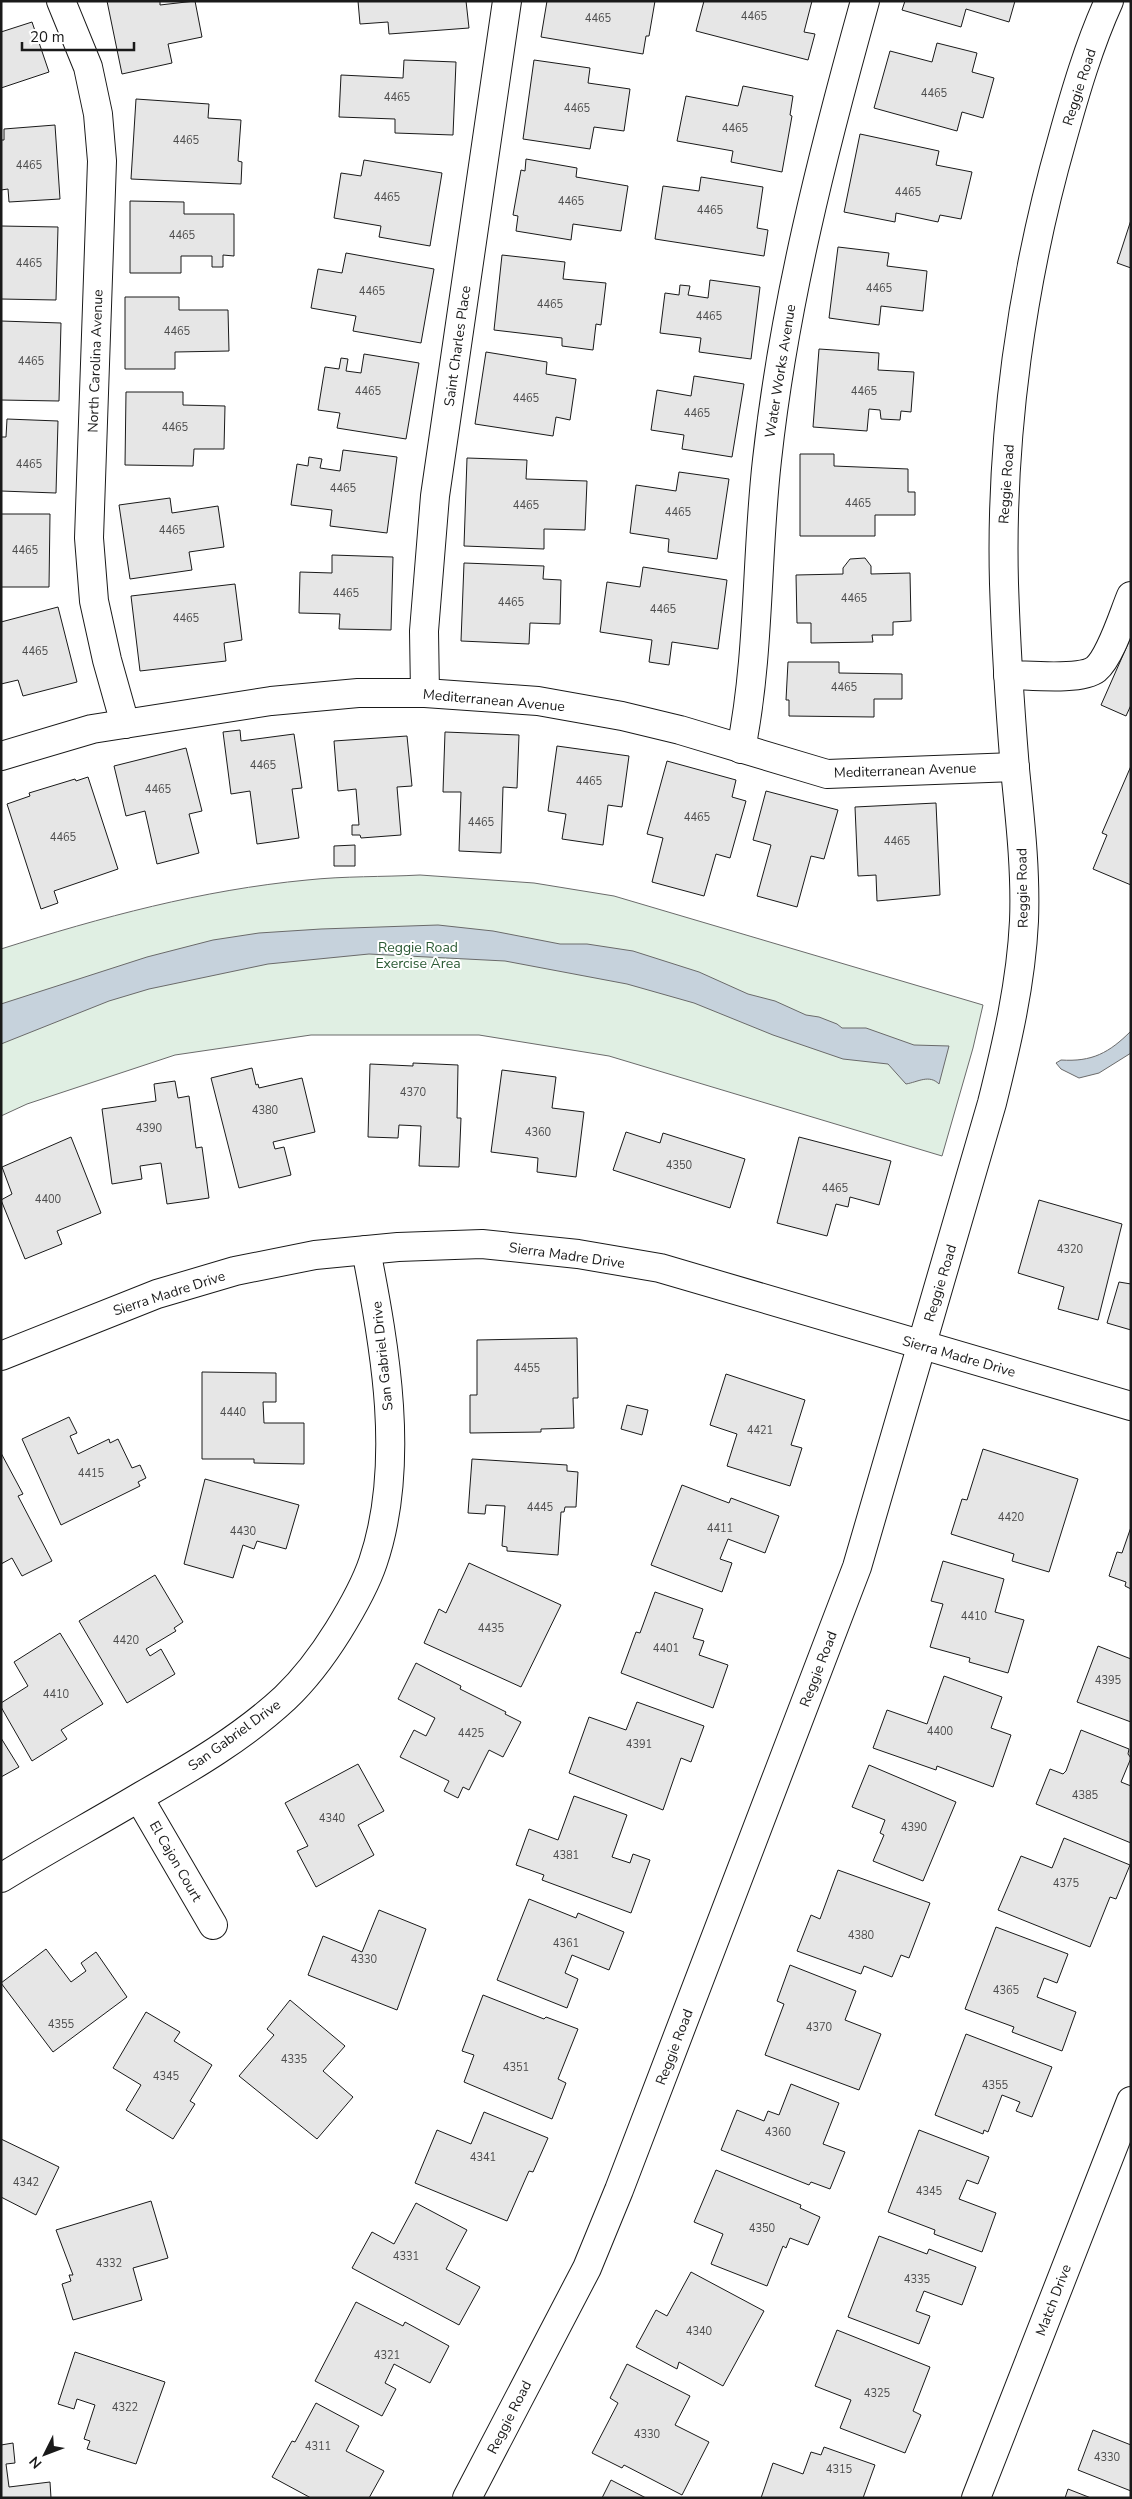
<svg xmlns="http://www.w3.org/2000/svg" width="1132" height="2499" viewBox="0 0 1132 2499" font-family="'Nunito Sans',sans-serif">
	<rect width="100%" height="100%" fill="#fff"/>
	<path fill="#e0efe3" stroke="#6a6a6a" d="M420,875L534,883L614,896L983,1005L973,1048L942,1156L609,1056L479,1035H311L175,1055L27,1104L1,1116V949C102,917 202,890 307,880C344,876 383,877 420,875Z"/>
	<g fill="#c6d2dc" stroke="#6a6a6a">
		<path d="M438,925L493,931L560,944H587L633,951L699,972L748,994L775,1001L806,1015L819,1017L837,1024L842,1028H866L914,1045L949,1046L939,1084C929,1074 918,1082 906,1084L888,1064L843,1059L773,1035L694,1003L627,984L505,961L369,954L268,964L149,989L109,1001L1,1044V1004L147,957L213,940L259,933L321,929Z"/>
		<path d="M1131,1031V1053L1099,1073L1079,1078L1061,1069L1056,1063L1061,1060C1092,1062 1109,1053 1131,1031Z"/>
	</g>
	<g fill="#e6e6e6" stroke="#1a1a1a">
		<path d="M107,1H160V5L195,1L202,37L168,44L172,63L122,74Z"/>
		<path d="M358,1H466L469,28L389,34L388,22L360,24Z"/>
		<path d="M547,1H655L649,36H646L643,54L541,37Z"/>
		<path d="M704,1H812L804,32L815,34L808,60L696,31Z"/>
		<path d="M905,1H1015L1009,22L966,9L961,27L902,10Z"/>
		<path d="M32,22L49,72L1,88V32Z"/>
		<path d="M937,43L977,53L972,72L994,78L983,118L962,112L957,131L874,108L890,51L932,62Z"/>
		<path d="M404,60L456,62L453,135L395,133V119L339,117L341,75L403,78Z"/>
		<path d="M534,60L590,68L588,83L630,89L624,131L594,127L590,149L523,139Z"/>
		<path d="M743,86L793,96L790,115L792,116L782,172L731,162L733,151L677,141L686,96L738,106Z"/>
		<path d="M136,99L209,104L208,118L241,120L238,161L242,162L241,184L131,179Z"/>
		<path d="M55,125L60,199L9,202L8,189L1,190V140H4V129Z"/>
		<path d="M860,134L939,151L936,165L972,172L961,219L940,215L938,222L896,213L895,222L844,212Z"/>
		<path d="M526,159L577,168L576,177L628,186L621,231L573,224L571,240L516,231L518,216L513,215L521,170L525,171Z"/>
		<path d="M364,160L442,173L430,246L379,237L381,226L334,218L341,173L361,176Z"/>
		<path d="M701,177L763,187L757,228L768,230L764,256L655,239L663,186L699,191Z"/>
		<path d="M130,201L184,202V214H234V256L223,255V267H212V256H181V273H130Z"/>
		<path d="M1131,220V268L1117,263Z"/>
		<path d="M1,226L58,227L56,300L1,299Z"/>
		<path d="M838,247L889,253L887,266L927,271L923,311L881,306L879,325L829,318Z"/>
		<path d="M346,253L434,269L421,343L353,331L356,316L311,308L318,269L342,273Z"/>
		<path d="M502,255L565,262L563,279L606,283L601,325L596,324L593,350L562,346V338L494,330Z"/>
		<path d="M710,280L760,287L751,359L699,352L701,338L660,333L665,293L679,295L680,285L690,286L688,295L708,298Z"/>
		<path d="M125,297H179V310H228L229,351L175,352V369H125Z"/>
		<path d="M1,321L61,323L59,401L1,400Z"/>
		<path d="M819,349L879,353L878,370L914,372L911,412L901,411L900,420L881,419L880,410L869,409L867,431L813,427Z"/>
		<path d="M486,352L547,362L546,374L576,379L570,420L556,417L553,436L475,424Z"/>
		<path d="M364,354L419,363L406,439L337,428L340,413L318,410L325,367L339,369L341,358L348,359L346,371L361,373Z"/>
		<path d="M694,376L744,384L732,457L682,449L684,435L651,430L657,390L691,396Z"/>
		<path d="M126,392H183V405L225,406L224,449H194L193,466L125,465Z"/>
		<path d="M7,419L58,421L56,493L1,491V437H6Z"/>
		<path d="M343,450L397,457L387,533L330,526L332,510L291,505L297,464L308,466L309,457L322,459L320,468L340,471Z"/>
		<path d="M800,454H834V466L908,469V492H915V515H875V536H800Z"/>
		<path d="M467,458L527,460L526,479L587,481L585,530L544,529V549L464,546Z"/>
		<path d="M679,472L729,479L717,559L668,552L669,539L630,533L636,485L676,491Z"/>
		<path d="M170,498L172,513L218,506L224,547L189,552L192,570L130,579L119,505Z"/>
		<path d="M1,514H50L49,587H1Z"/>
		<path d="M332,555L393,557L391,630L339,629L340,614L299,613L300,572L332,573Z"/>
		<path d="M865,558L871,566V574L910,573L911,621L893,622V635H872L873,642L811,643V623H797L796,575L843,574V568L850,559Z"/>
		<path d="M464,563L544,566L543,579L561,580L560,624L530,623L529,644L461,641Z"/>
		<path d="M643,567L727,580L718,649L672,642L669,665L649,662L652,640L600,632L607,582L640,587Z"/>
		<path d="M235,584L242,640L224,643L226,661L140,671L131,596Z"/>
		<path d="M58,607L77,682L23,696L18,680L1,684V622Z"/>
		<path d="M1131,637V705L1126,716L1101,705Z"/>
		<path d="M788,662H839V673L902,674V699H874V717L789,716V700H786Z"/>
		<path d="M240,730L241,741L294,734L302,788L292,789L299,838L257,844L250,791L231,794L223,732Z"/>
		<path d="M445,732L519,735L517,788L503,787L501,853L459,851L461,792H443Z"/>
		<path d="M407,736L412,786L397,787L401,835L361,838L360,835H352V825H359L356,789L338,791L334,741Z"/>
		<path d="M557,746L629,756L622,807L608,805L603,845L562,839L566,814L548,811Z"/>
		<path d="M186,748L202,811L189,814L199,853L157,864L145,811L126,816L114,766Z"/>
		<path d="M667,761L736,780L732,797L746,801L730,858L716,854L704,896L652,882L663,838L647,834Z"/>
		<path d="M1131,766V885L1093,869L1107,835L1102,833Z"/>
		<path d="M88,777L118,869L54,891L58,903L41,909L7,804L30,796L29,793L75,779L76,781Z"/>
		<path d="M766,791L838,810L824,859L811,856L797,907L757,896L771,845L753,840Z"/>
		<path d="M936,803L940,895L877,901L876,875L858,876L855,807Z"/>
		<path d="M355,845V866H334V846Z"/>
		<path d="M413,1063L458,1065L457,1118H461L459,1167L419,1166L421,1126L399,1125L398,1138L368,1137L370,1064L413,1066Z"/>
		<path d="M252,1068L256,1085L258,1084L259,1088L302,1078L315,1132L273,1142L275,1149L284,1147L291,1175L239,1188L211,1078Z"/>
		<path d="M502,1070L556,1077L552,1108L584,1112L576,1177L537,1172L538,1158L491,1152Z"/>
		<path d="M175,1081L178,1098L189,1096L196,1148L202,1147L209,1198L167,1204L161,1163L140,1166L142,1179L112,1184L102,1109L156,1101L154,1084Z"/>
		<path d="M626,1132L660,1143L663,1133L745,1159L730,1208L613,1170Z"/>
		<path d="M71,1137L101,1213L57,1231L62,1244L25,1259L1,1200L12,1194L2,1167Z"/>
		<path d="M799,1137L891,1161L879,1205L850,1197L848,1207L836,1204L827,1236L777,1223Z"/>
		<path d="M1039,1200L1122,1224L1098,1320L1058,1309L1064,1287L1018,1273Z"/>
		<path d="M1119,1282L1131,1284V1330L1107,1323Z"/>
		<path d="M577,1338L578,1398H573L574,1428L541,1429V1432L470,1433V1395H477V1340Z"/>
		<path d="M202,1372L276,1373V1402H263L264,1423H304V1464L254,1463V1459H202Z"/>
		<path d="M726,1374L805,1400L791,1445L802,1448L790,1486L727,1466L737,1434L710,1425Z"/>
		<path d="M627,1405L648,1410L642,1435L621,1429Z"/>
		<path d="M69,1417L77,1433L70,1436L78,1454L109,1439L110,1443L118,1439L132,1468L140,1465L146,1478L138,1482L140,1486L61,1525L22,1439Z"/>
		<path d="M983,1449L1078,1479L1049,1572L1012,1561L1014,1554L951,1534L962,1499L967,1500Z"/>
		<path d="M1,1453L23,1494L18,1496L52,1561L22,1576L12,1558L1,1564Z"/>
		<path d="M472,1459L567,1465V1471L578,1472L576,1507H565L564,1512H561L558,1555L507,1551V1547L502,1546L505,1506L486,1505L485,1514L468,1513Z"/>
		<path d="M205,1479L299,1505L286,1549L257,1541L254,1549L243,1545L233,1578L184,1564Z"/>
		<path d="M682,1485L729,1503L731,1498L779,1516L765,1553L728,1539L720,1559L732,1563L722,1592L651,1565Z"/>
		<path d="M1131,1527V1589L1125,1586L1126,1582L1109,1576L1117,1552L1122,1553Z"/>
		<path d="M943,1561L1004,1579L995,1612L1024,1620L1008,1673L969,1662L970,1658L930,1647L943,1604L931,1601Z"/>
		<path d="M469,1563L561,1605L521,1687L424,1643L439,1609L446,1613Z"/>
		<path d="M155,1575L183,1622L174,1628L176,1631L146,1649L150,1656L161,1649L175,1674L127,1703L79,1621Z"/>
		<path d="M655,1592L703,1609L693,1638L704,1641L699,1655L728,1665L713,1708L621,1673L636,1632L640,1633Z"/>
		<path d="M60,1633L103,1704L61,1730L67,1739L32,1761L1,1707V1703L28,1686L14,1662Z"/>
		<path d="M1098,1646L1131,1659V1722L1077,1702Z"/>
		<path d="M416,1663L461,1686L460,1689L506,1712L505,1714L521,1722L503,1757L489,1750L469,1790L463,1787L458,1798L444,1791L449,1781L400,1757L414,1730L426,1736L435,1718L398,1699Z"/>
		<path d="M944,1676L1002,1697L991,1728L1011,1735L993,1787L937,1766L936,1770L873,1748L887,1710L927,1724Z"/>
		<path d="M637,1702L704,1726L691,1762L681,1758L663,1810L569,1773L589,1717L626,1730Z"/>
		<path d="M1081,1730L1129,1749L1128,1754L1131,1758L1121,1782L1131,1786V1843L1036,1804L1050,1769L1063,1774L1066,1771Z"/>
		<path d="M1,1738L19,1767L1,1777Z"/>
		<path d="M358,1764L384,1811L358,1825L374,1855L316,1887L297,1851L308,1846L285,1803Z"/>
		<path d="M869,1765L956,1802L923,1881L873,1861L884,1835L880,1833L885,1820L852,1807Z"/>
		<path d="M574,1796L627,1815L612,1857L630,1863L633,1854L650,1860L631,1913L542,1880L544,1875L516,1865L529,1829L558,1840Z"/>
		<path d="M1064,1838L1130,1865L1116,1899L1110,1897L1090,1947L998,1910L1021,1856L1052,1868Z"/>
		<path d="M838,1870L930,1903L909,1958L901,1955L892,1977L864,1966L861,1974L797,1951L811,1915L820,1919Z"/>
		<path d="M529,1899L576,1918L578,1913L624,1932L609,1970L572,1955L565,1973L578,1979L567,2008L497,1980Z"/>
		<path d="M379,1910L426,1929L397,2010L308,1975L323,1936L362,1952Z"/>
		<path d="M996,1927L1068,1954L1057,1983L1044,1978L1037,1997L1076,2012L1062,2051L1012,2032L1014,2027L965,2009Z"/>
		<path d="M46,1949L71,1982L86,1971L81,1963L96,1952L127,1997L53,2052L1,1983Z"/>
		<path d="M790,1965L856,1991L845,2020L881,2034L859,2090L765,2055L784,2004L777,2001Z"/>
		<path d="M483,1995L544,2019L546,2017L578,2029L558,2079L566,2083L552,2119L464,2082L474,2055L462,2051Z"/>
		<path d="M290,2000L345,2046L323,2071L353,2097L317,2139L239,2076L274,2035L267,2029Z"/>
		<path d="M146,2012L180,2032L174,2041L212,2065L190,2101L195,2104L173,2139L126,2110L141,2085L113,2068Z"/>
		<path d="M966,2034L1052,2067L1032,2117L1016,2111L1020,2102L1002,2095L988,2132L984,2130L983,2134L935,2115Z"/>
		<path d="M791,2084L839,2103L823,2144L845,2152L830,2189L811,2182L809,2185L721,2150L737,2110L764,2121L768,2111L779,2115Z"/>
		<path d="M484,2112L548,2138L533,2172L529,2171L507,2221L415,2183L437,2130L471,2144Z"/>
		<path d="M919,2130L989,2157L978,2184L967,2180L959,2199L996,2213L982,2252L934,2234L935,2230L888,2212Z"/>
		<path d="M1,2139L59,2167L36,2215L1,2197Z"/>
		<path d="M716,2170L801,2205L800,2208L820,2217L808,2245L790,2238L786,2248L783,2246L767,2286L711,2264L723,2234L694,2222Z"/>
		<path d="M151,2201L168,2258L133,2268L142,2300L73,2320L62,2284L71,2281L69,2275H73L56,2230Z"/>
		<path d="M416,2203L467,2230L446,2269L480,2287L459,2325L352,2268L372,2232L394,2244Z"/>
		<path d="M879,2236L927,2254L929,2249L976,2267L962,2305L924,2291L916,2311L930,2316L919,2344L848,2317Z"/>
		<path d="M691,2272L764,2311L723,2386L679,2362L677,2369L636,2347L656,2310L667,2316Z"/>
		<path d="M356,2302L403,2326L405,2322L449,2346L430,2383L394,2364L385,2383L396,2389L382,2416L315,2381Z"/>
		<path d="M837,2330L930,2367L913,2411L921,2415L905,2453L840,2428L851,2400L815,2386Z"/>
		<path d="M75,2352L165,2382L136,2464L87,2449L90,2441L84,2439L95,2405L77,2399L74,2409L58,2404Z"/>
		<path d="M627,2364L690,2396L675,2425L709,2442L682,2495L624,2465L622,2468L592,2453L618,2403L610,2398Z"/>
		<path d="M316,2403L359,2426L346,2451L384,2471L369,2498H311L272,2477L292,2441L295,2442Z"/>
		<path d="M1093,2430L1131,2445V2491L1078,2470Z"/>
		<path d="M13,2443L15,2463L6,2464L9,2487L50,2482L51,2498H1V2445Z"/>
		<path d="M824,2447L875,2465L863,2498H761L773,2463L803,2474L811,2452L821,2455Z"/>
		<path d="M611,2480L646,2498H602Z"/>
		<path d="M1068,2489L1091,2498H1065Z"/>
	</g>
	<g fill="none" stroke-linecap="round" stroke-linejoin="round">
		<defs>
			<g id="minor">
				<path d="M61,1L88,67L98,114L102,161L89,538L94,601L107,660L125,724"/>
				<path d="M1008,675C1028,675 1081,681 1096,669C1111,656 1123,615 1131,596"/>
				<path d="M425,693L424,631L435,496L507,1"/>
				<path d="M741,749C760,654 756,556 767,460C784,304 823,152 865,1"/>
				<path d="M1,756L92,729L271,701L358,693H425L538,701L622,716L680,730L827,774L1015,767"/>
				<path d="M1,1356L157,1294L235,1271L315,1255L398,1247L482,1244L578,1254L660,1268L1131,1406"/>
				<path d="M139,1798L213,1925"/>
				<path d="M1,1878C48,1849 96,1823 143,1795C192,1767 243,1737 285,1698C305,1679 323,1655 338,1631C351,1610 365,1586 373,1562C406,1465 385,1347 366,1250"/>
				<path d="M467,2498L587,2268L619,2190L857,1567L992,1103C1007,1043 1021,983 1024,921C1026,871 1020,819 1015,769C1010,708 1006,646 1004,584C1000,437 1022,280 1062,140C1075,93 1089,45 1109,1"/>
				<path d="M976,2498L1131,2101"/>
			</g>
		</defs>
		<use href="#minor" stroke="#1a1a1a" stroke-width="30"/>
		<use href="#minor" stroke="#fff" stroke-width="28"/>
	</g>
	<g text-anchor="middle" stroke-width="4" stroke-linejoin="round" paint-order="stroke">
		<g font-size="11" fill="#4d4d4d">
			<text x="754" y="20">4465</text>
			<text x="598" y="22">4465</text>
			<text x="934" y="97">4465</text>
			<text x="397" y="101">4465</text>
			<text x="577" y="112">4465</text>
			<text x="735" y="132">4465</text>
			<text x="186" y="144">4465</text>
			<text x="29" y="169">4465</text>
			<text x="908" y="196">4465</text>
			<text x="387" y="201">4465</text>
			<text x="571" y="205">4465</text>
			<text x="710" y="214">4465</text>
			<text x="182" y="239">4465</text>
			<text x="29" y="267">4465</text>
			<text x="879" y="292">4465</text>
			<text x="372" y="295">4465</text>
			<text x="550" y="308">4465</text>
			<text x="709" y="320">4465</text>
			<text x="177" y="335">4465</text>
			<text x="31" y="365">4465</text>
			<text x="368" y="395">4465</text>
			<text x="864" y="395">4465</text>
			<text x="526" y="402">4465</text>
			<text x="697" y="417">4465</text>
			<text x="175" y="431">4465</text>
			<text x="29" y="468">4465</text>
			<text x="343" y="492">4465</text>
			<text x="858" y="507">4465</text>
			<text x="526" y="509">4465</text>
			<text x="678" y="516">4465</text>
			<text x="172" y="534">4465</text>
			<text x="25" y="554">4465</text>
			<text x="346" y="597">4465</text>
			<text x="854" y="602">4465</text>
			<text x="511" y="606">4465</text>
			<text x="663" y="613">4465</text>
			<text x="186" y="622">4465</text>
			<text x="35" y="655">4465</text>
			<text x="844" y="691">4465</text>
			<text x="263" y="769">4465</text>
			<text x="589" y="785">4465</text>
			<text x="158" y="793">4465</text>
			<text x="697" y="821">4465</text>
			<text x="481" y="826">4465</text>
			<text x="63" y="841">4465</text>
			<text x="897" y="845">4465</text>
			<text x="413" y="1096">4370</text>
			<text x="265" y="1114">4380</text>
			<text x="149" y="1132">4390</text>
			<text x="538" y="1136">4360</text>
			<text x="679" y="1169">4350</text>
			<text x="835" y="1192">4465</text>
			<text x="48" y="1203">4400</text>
			<text x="1070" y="1253">4320</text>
			<text x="527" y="1372">4455</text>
			<text x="233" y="1416">4440</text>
			<text x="760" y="1434">4421</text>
			<text x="91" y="1477">4415</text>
			<text x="540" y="1511">4445</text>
			<text x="1011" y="1521">4420</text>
			<text x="720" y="1532">4411</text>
			<text x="243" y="1535">4430</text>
			<text x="974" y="1620">4410</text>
			<text x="491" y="1632">4435</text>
			<text x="126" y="1644">4420</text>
			<text x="666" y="1652">4401</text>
			<text x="1108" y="1684">4395</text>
			<text x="56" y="1698">4410</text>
			<text x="940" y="1735">4400</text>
			<text x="471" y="1737">4425</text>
			<text x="639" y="1748">4391</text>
			<text x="1085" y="1799">4385</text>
			<text x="332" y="1822">4340</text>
			<text x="914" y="1831">4390</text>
			<text x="566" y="1859">4381</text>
			<text x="1066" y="1887">4375</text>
			<text x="861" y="1939">4380</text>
			<text x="566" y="1947">4361</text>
			<text x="364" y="1963">4330</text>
			<text x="1006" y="1994">4365</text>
			<text x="61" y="2028">4355</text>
			<text x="819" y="2031">4370</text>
			<text x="294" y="2063">4335</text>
			<text x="516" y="2071">4351</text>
			<text x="166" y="2080">4345</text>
			<text x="995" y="2089">4355</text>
			<text x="778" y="2136">4360</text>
			<text x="483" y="2161">4341</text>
			<text x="26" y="2186">4342</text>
			<text x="929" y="2195">4345</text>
			<text x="762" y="2232">4350</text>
			<text x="406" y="2260">4331</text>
			<text x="109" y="2267">4332</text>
			<text x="917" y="2283">4335</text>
			<text x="699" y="2335">4340</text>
			<text x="387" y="2359">4321</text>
			<text x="877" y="2397">4325</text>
			<text x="125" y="2411">4322</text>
			<text x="647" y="2438">4330</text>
			<text x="318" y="2450">4311</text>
			<text x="1107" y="2461">4330</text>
			<text x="839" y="2473">4315</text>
		</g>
		<g font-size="14" fill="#1a1a1a" stroke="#fff">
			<text transform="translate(1079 87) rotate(-72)" y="5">Reggie Road</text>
			<text transform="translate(457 346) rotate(-82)" y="5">Saint Charles Place</text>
			<text transform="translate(95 361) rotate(-88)" y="5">North Carolina Avenue</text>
			<text transform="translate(780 371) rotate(-81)" y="5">Water Works Avenue</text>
			<text transform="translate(1006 484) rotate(-86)" y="5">Reggie Road</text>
			<text transform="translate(494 700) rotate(5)" y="5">Mediterranean Avenue</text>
			<text transform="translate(905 770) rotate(-2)" y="5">Mediterranean Avenue</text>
			<text transform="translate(1022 888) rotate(-91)" y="5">Reggie Road</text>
			<text transform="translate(567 1255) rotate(8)" y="5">Sierra Madre Drive</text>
			<text transform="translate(940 1283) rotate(-73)" y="5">Reggie Road</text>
			<text transform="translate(169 1293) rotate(-18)" y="5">Sierra Madre Drive</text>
			<text transform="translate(382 1356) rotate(-96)" y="5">San Gabriel Drive</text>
			<text transform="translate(959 1356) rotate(16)" y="5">Sierra Madre Drive</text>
			<text transform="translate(818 1669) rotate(-69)" y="5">Reggie Road</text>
			<text transform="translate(234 1735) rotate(-36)" y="5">San Gabriel Drive</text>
			<text transform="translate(176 1861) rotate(60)" y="5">El Cajon Court</text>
			<text transform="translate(674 2047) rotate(-69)" y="5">Reggie Road</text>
			<text transform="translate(1053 2300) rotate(-69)" y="5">Match Drive</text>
			<text transform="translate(509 2417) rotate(-63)" y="5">Reggie Road</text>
		</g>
		<g font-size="14" fill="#2b5a34" stroke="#fff">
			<text x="418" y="952">Reggie Road<tspan x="418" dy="16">Exercise Area</tspan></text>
		</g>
	</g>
	<rect width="1132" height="2499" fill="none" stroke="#1a1a1a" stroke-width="5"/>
	<g transform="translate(45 2454) rotate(228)" stroke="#ffffff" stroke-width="4" paint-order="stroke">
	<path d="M0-4L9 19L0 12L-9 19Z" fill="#1a1a1a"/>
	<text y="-8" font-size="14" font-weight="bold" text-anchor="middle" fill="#1a1a1a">N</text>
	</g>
	<path d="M22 42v8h112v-8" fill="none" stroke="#1a1a1a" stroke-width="2.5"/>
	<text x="30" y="42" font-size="15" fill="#1a1a1a" stroke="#ffffff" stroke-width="4" paint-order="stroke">20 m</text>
</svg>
